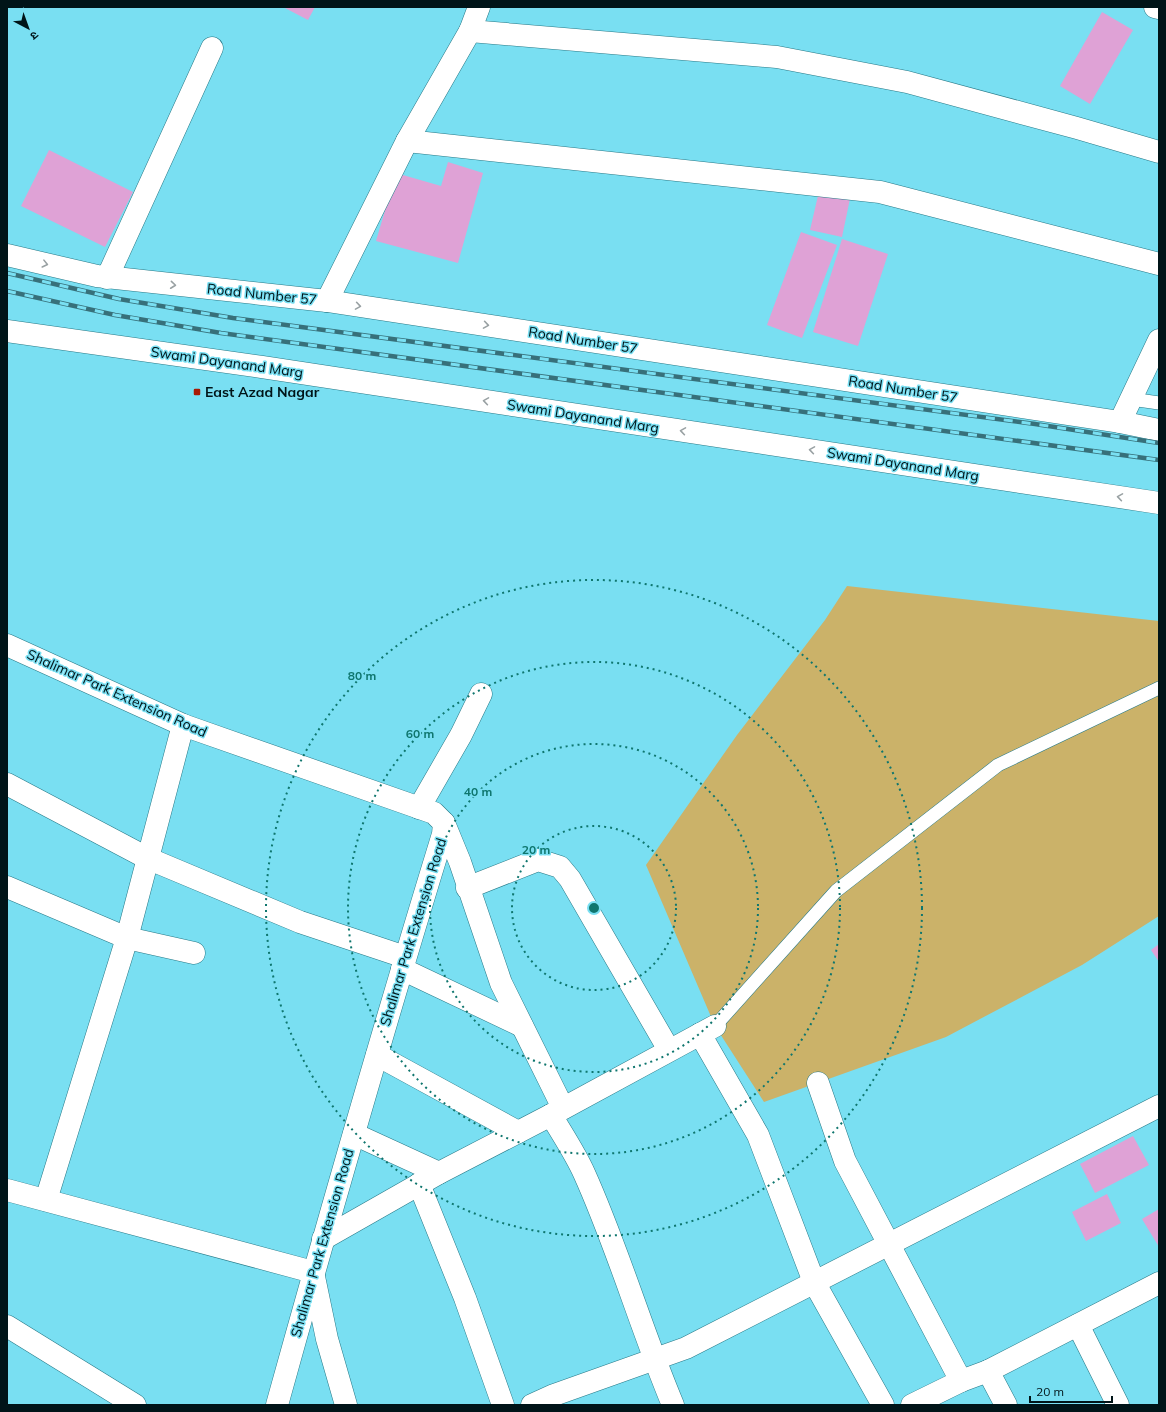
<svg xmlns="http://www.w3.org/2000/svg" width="1166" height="1412" viewBox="0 0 1166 1412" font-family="Mulish,'Noto Sans Devanagari',sans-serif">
	<rect width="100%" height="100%" fill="#79dff2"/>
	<path fill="#cbb269" d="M847,586L1159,621V916L1082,965L946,1037L764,1102L715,1026L646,865L737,735L825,620Z"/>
	<g fill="#dfa2d6">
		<path d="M283,7H315L308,20Z"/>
		<path d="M1102,12L1133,30L1090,104L1060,86Z"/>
		<path d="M49,150L133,192L105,247L21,206Z"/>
		<path d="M448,162L483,173L458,263L376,241L396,173L441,186Z"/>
		<path d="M820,187L851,194L842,237L810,230Z"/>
		<path d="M801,232L837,245L802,338L767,325Z"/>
		<path d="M842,239L888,254L858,346L813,332Z"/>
		<path d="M1159,944V962L1151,950Z"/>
		<path d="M1133,1136L1149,1165L1095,1193L1080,1164Z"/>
		<path d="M1107,1194L1121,1223L1086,1241L1072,1212Z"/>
		<path d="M1159,1209V1247L1142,1219Z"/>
	</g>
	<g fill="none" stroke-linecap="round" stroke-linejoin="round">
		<defs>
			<g id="service">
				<path d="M1131,399L1159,403"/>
				<path d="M715,1026L836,891L998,765L1159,688"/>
			</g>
			<g id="minor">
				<path d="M1155,7L1159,8"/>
				<path d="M470,31L777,57L907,82L1077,128L1159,152"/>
				<path d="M407,141L880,192L1159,264"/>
				<path d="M107,278L212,48"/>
				<path d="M327,301L407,141L470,31L479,7"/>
				<path d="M1120,422L1159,340"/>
				<path d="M7,645L183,725L434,813L444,823L443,834C385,1023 330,1214 277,1405"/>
				<path d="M7,784L147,858L300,922L405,957"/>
				<path d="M419,808L461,735L481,694"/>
				<path d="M444,823L460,862L501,983L563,1108"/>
				<path d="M7,887L127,938L194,953"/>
				<path d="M467,888L538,860L560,867L570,879L669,1050"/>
				<path d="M402,969L522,1026"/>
				<path d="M700,1034L758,1135L814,1282L883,1405"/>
				<path d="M377,1055L518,1132"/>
				<path d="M818,1083L845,1161L961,1381"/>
				<path d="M551,1115C562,1134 575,1153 584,1173C618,1248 641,1329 673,1405"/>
				<path d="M354,1134L439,1173"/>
				<path d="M419,1184L465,1298L503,1405"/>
				<path d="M7,1190L313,1272L327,1339L346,1405"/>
				<path d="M46,1200L127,938L183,725"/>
				<path d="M323,1239L439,1173L551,1115L715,1026"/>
				<path d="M1078,1325L1118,1405"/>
				<path d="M7,1326L135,1405"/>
				<path d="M988,1371L1006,1405"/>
				<path d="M532,1405L554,1395L686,1348L1159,1106"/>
				<path d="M912,1405L961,1381L988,1371L1159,1283"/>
			</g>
			<g id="primary">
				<path d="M7,255L97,276L327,301L1120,422L1159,430"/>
				<path d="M7,331L262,367L1159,503"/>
			</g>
		</defs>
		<use href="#service" stroke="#277987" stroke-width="14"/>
		<use href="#minor" stroke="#277987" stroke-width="23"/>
		<use href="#primary" stroke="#277987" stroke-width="23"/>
		<use href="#service" stroke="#fff" stroke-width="13"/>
		<use href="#minor" stroke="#fff" stroke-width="22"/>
		<use href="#primary" stroke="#fff" stroke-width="22"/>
		<defs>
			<g id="rail">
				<path d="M7,273L119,299L233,318L1035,424L1159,443"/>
				<path d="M7,291L115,315L221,333L1159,460"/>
			</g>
		</defs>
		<use href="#rail" stroke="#37707a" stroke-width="4.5"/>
		<use href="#rail" stroke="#79dff2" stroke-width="3" stroke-dasharray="9" stroke-linecap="butt"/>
	</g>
	<defs><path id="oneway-chevron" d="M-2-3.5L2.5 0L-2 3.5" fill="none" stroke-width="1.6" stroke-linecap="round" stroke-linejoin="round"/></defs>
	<g stroke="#99a1a3">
		<use href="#oneway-chevron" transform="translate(45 264) rotate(14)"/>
		<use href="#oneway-chevron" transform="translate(173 285) rotate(6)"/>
		<use href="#oneway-chevron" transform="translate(358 306) rotate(9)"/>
		<use href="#oneway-chevron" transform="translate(486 325) rotate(9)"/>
		<use href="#oneway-chevron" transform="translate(486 401) rotate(-171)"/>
		<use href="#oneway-chevron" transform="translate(683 431) rotate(-171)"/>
		<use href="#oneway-chevron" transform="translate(812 450) rotate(-171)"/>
		<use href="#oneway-chevron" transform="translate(1120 497) rotate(-171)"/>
	</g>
	<g fill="none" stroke="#0f766e" stroke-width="2" stroke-dasharray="2 4">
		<circle cx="594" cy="908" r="82"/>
		<circle cx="594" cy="908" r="164"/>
		<circle cx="594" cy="908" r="246"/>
		<circle cx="594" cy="908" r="328"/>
	</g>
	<rect fill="#a91904" stroke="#79dff2" stroke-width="1.5" x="193" y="388" width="8" height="8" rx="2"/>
	<g text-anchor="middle" stroke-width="3" stroke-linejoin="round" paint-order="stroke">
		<g font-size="14" fill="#001418" stroke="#79dff2">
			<text transform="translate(262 294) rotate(6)" y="5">Road Number 57</text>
			<text transform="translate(583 340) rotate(9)" y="5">Road Number 57</text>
			<text transform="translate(227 362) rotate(8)" y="5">Swami Dayanand Marg</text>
			<text transform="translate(903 389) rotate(9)" y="5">Road Number 57</text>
			<text transform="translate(583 416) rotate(9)" y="5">Swami Dayanand Marg</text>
			<text transform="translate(903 464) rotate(9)" y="5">Swami Dayanand Marg</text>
			<text transform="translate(117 693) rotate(24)" y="5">Shalimar Park Extension Road</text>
			<text transform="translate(413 932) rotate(-73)" y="5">Shalimar Park Extension Road</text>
			<text transform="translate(322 1243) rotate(-74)" y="5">Shalimar Park Extension Road</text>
		</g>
		<g font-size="14" font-weight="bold" fill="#001418" stroke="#79dff2" text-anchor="start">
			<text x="205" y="397">East Azad Nagar</text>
		</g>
	</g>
	<circle cx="594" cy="908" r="6" fill="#0f766e" stroke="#79dff2" stroke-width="2"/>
	<g font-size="12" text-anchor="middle" font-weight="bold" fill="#0f766e" stroke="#79dff2" stroke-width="3" stroke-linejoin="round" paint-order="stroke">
		<text x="362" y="680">80 m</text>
		<text x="420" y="738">60 m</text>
		<text x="478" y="796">40 m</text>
		<text x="536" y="854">20 m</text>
	</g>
	<rect width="1166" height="1412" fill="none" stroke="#001418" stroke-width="16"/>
	<g transform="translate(28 28) rotate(139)" stroke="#79dff2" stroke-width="3" paint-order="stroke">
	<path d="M0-3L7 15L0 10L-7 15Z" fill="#001418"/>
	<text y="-6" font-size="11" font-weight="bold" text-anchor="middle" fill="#001418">उ</text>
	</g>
	<path d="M1030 1396v6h82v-6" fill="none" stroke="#001418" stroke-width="2"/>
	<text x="1036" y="1396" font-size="12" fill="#001418" stroke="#79dff2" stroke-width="3" paint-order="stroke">20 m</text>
</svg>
